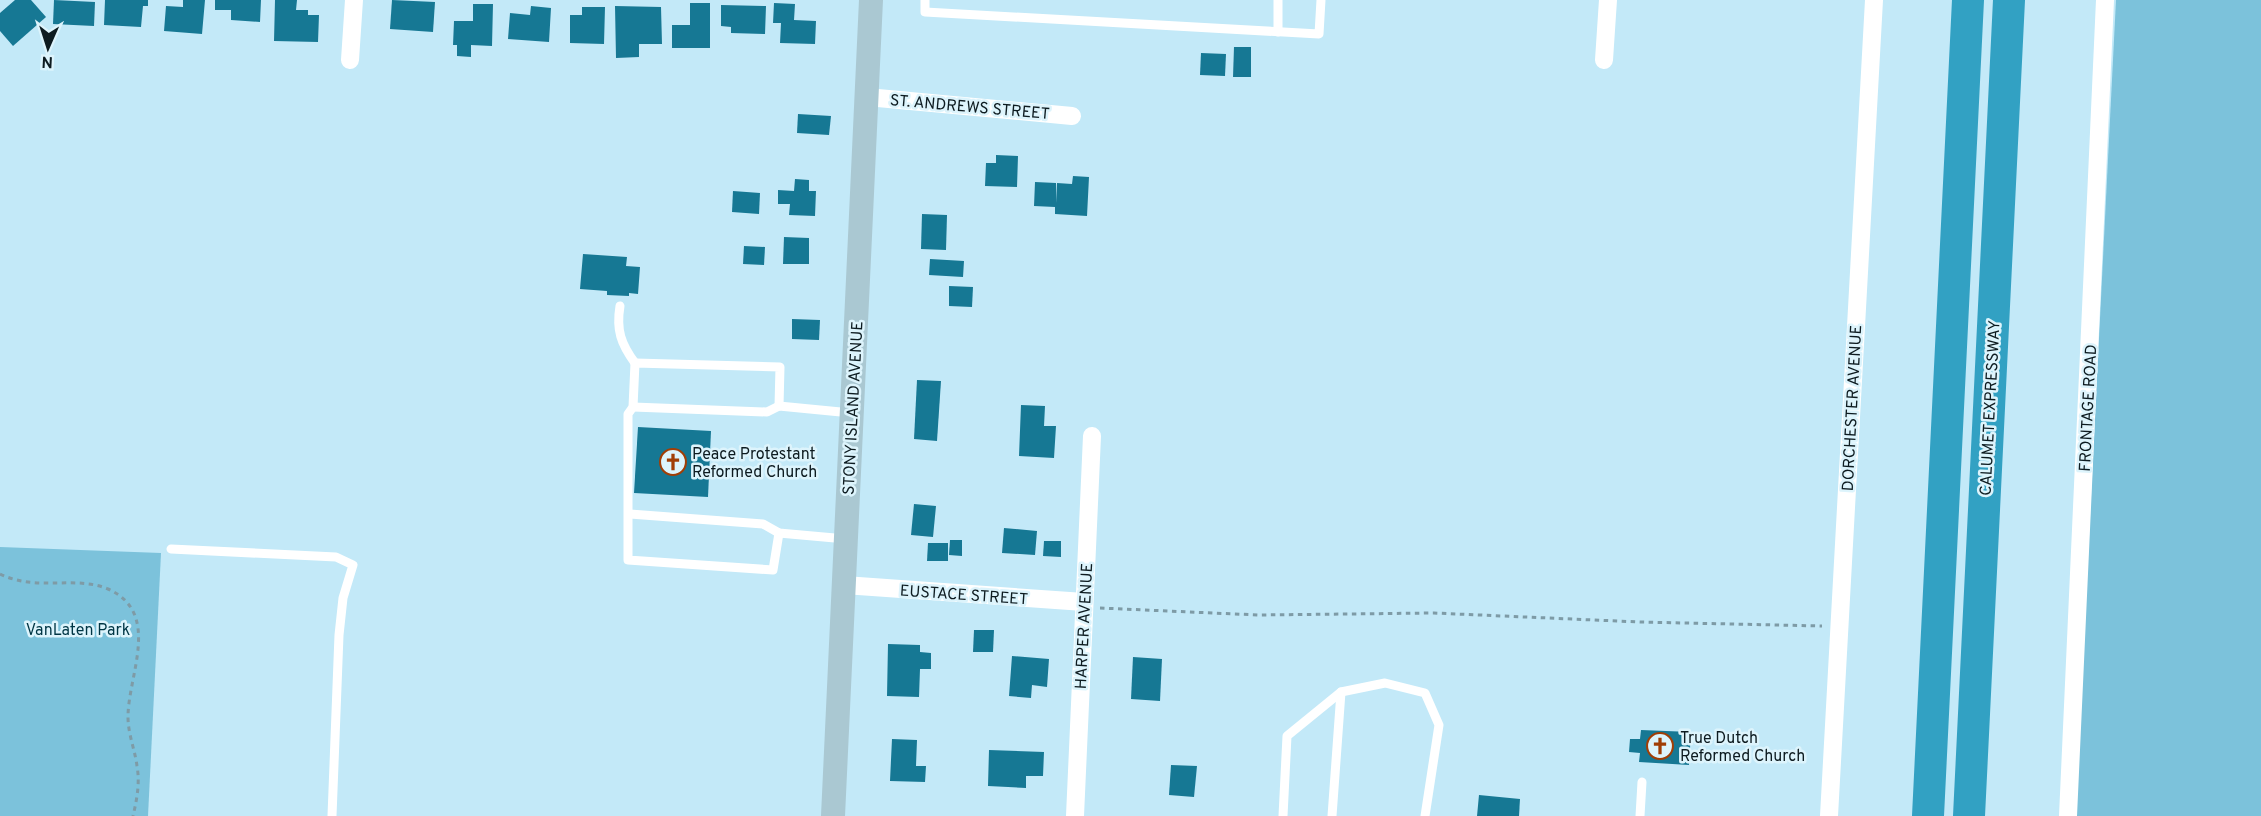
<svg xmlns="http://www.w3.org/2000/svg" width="2261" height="816" viewBox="0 0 2261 816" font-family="Overpass,sans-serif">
	<rect width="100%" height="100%" fill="#c3e9f8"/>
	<g fill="#7cc2db">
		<path d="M2116,0H2261V816H2075Z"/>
		<path d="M0,547L161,553L148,816H0Z"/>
	</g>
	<g fill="#167894">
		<path d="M15,0H31L46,17L13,46L0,31V13Z"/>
		<path d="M54,0L95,2L94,26L53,24Z"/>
		<path d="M105,0H148V6H143L141,27L104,25Z"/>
		<path d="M183,0H205L202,34L164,31L166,6L183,7Z"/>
		<path d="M215,0H261L260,22L231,20V10H215Z"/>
		<path d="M275,0H297L296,10H308V15H319L318,42L274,41Z"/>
		<path d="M392,0L435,2L433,32L390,29Z"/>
		<path d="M690,3H710V48H672V25H690Z"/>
		<path d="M774,3L795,4L794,20L816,21L815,44L780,43L781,23H773Z"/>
		<path d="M473,4H493L492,46L471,45V57L457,56V45H453L454,21H473Z"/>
		<path d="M721,5L766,6L765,34L731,33V27L721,26Z"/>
		<path d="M531,6L551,8L549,42L508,39L510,13L530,15Z"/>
		<path d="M615,6L661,7L662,44H639V57L616,58Z"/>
		<path d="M582,7H605L604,44L570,43V15H582Z"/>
		<path d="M1234,47H1251V77H1233Z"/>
		<path d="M1201,53L1226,54L1225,76L1200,75Z"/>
		<path d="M798,114L831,116L829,135L797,133Z"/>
		<path d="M996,155L1018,156L1017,187L985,186L986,163H996Z"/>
		<path d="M1073,176L1089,177L1087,216L1055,214V207L1034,206L1035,182L1056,183V203L1057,183L1072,184Z"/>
		<path d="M795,179L809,180V191H816L815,216L789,215L790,204H778V190L794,191Z"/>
		<path d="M733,191L760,193L759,214L732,212Z"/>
		<path d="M922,214L947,215L946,250L921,249Z"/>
		<path d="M784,237L809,238V264H783Z"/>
		<path d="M744,246L765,247L764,265L743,264Z"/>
		<path d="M583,254L627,257L626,266L640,267L638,294L629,293V296L607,295V291L580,289Z"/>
		<path d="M930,259L964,261L963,277L929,275Z"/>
		<path d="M949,286L973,287L972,307L949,306Z"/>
		<path d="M792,319L820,320L819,340L792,339Z"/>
		<path d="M917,380L941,381L937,441L914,439Z"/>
		<path d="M1021,405L1045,406L1044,426H1056L1054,458L1019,456Z"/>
		<path d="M638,427L711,431L708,497L634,493Z"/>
		<path d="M914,504L936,506L933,537L911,535Z"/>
		<path d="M1004,528L1037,531L1035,555L1002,553Z"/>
		<path d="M950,540H962V556L949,555Z"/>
		<path d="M1044,541H1061V557L1043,556Z"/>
		<path d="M928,543H948V561H927Z"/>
		<path d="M974,630H994L993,652H973Z"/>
		<path d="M888,644L920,645V652L931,653V669H920L919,697L887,696Z"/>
		<path d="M1012,656L1049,659L1047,687L1032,685L1031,698L1009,696Z"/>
		<path d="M1133,657L1162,659L1160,701L1131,699Z"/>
		<path d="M1641,730L1691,732L1689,765L1639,762L1640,753L1629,752L1630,739H1640Z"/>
		<path d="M892,739L917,740L916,766H926L925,782L890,781Z"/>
		<path d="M989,750L1044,752L1043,776H1026V788L988,786Z"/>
		<path d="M1171,765L1197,766L1194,797L1169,795Z"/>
		<path d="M1479,795L1520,799L1519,816H1477Z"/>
	</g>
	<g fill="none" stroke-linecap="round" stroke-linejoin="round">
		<g stroke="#7e9ba6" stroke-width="3" stroke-dasharray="4.5 4.5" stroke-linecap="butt">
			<path d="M0,574C37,592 75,575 108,589C162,613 128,675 128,717C128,734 135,750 137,766C140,783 137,799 133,816"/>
			<path d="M1100,608L1258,615L1434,613L1640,622L1822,626"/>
		</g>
		<g stroke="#fff" stroke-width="9">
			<path d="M925,0V12L1319,34L1321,0"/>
			<path d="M1278,32V0"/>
			<path d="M620,306C616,330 621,344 635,363"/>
			<path d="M779,406L780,367L635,363L633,407L628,414V560L773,570L779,533"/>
			<path d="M633,407L767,412L779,406L851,413"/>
			<path d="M630,514L763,524L779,533L846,539"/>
			<path d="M171,549L336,557L353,565L343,598L339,635L332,816"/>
			<path d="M1283,816L1287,736L1341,692L1385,683L1425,693L1439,725L1425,816"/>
			<path d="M1332,816L1341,692"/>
			<path d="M1640,816L1642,782"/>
		</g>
		<g stroke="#fff" stroke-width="18">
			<path d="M350,60L354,0"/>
			<path d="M1604,60L1608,0"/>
			<path d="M867,97L1072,116"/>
			<path d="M844,585L1084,602"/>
			<path d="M1075,816L1092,436"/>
			<path d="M1829,816L1874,0"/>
			<path d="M2068,816L2105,0"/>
		</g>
		<path stroke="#aac8d2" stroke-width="24" d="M833,816L871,0"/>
		<g stroke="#32a1c3" stroke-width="32">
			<path d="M1928,816L1968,0"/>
			<path d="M1969,816L2009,0"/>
		</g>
	</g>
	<defs>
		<symbol id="church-ring" viewBox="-11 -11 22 22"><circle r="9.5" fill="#ddf4fc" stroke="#a13e06" stroke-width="1.5"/><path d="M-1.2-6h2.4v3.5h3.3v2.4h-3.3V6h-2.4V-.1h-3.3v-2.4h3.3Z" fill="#a13e06"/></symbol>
	</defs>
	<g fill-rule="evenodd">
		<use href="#church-ring" x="658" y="447" width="30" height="30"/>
		<use href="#church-ring" x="1645" y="731" width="30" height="30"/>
	</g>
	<g text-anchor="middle" stroke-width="5" stroke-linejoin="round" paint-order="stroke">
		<g font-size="16" fill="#0d1b20" stroke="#ddf4fc">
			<text transform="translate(970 106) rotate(5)" y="6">ST. ANDREWS STREET</text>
			<text transform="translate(852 408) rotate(-87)" y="6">STONY ISLAND AVENUE</text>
			<text transform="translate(1851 408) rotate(-87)" y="6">DORCHESTER AVENUE</text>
			<text transform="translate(1989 408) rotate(-87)" y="6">CALUMET EXPRESSWAY</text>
			<text transform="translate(2087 408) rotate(-87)" y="6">FRONTAGE ROAD</text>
			<text transform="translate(964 594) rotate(4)" y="6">EUSTACE STREET</text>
			<text transform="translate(1083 626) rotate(-87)" y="6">HARPER AVENUE</text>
		</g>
		<g font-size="16" fill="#0d1b20" stroke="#ddf4fc" text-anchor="start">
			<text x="692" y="459">Peace Protestant<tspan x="692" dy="18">Reformed Church</tspan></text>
			<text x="1680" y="743">True Dutch<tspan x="1680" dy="18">Reformed Church</tspan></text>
		</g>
		<g font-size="16" fill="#003645" stroke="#ddf4fc">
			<text x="78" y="635">VanLaten Park</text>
		</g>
	</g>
	<g transform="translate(48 48) rotate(183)" stroke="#ddf4fc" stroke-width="4.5" paint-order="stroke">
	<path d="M0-4.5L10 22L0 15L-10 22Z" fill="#0d1b20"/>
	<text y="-9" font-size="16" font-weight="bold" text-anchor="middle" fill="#0d1b20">N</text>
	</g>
</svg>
